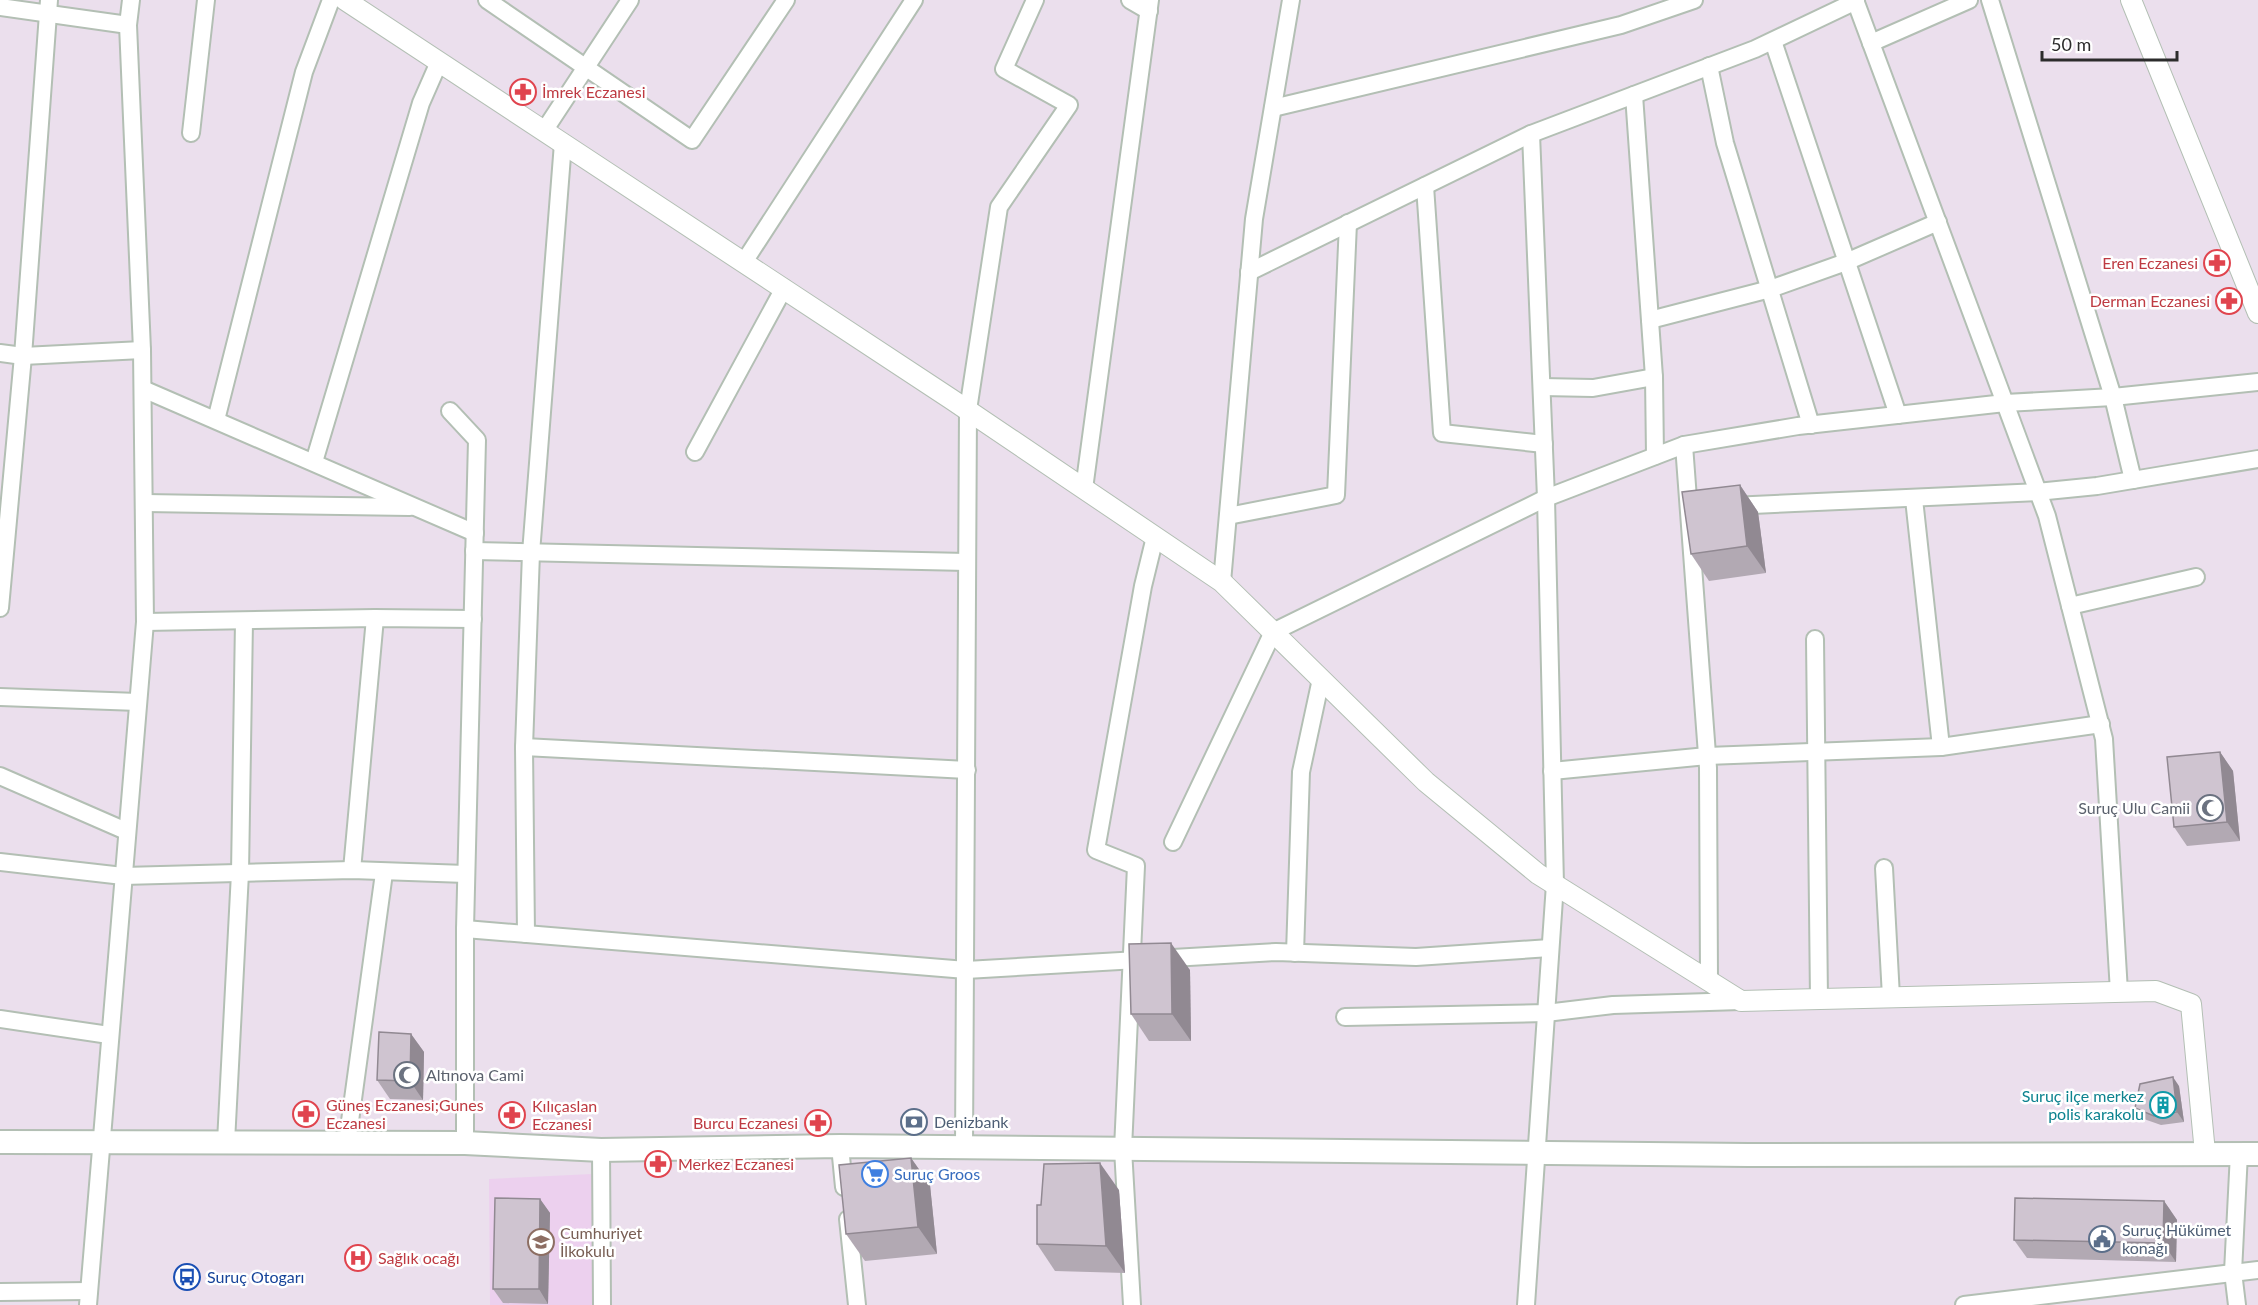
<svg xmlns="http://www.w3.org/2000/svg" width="2258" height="1305" viewBox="0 0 2258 1305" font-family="Lato,sans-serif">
	<rect width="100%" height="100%" fill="#ebdfed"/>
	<path fill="#ecd0ee" d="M592,1174L595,1305H490L489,1179Z"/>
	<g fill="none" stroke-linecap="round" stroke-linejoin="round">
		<defs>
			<g id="minor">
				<path d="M487,0L692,140L786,0"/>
				<path d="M1130,0L1149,11"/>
				<path d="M1855,0L2047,516L2104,739L2119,992"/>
				<path d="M1990,0L2113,397L2133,480"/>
				<path d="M0,7L128,25"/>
				<path d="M1773,41L1898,415"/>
				<path d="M1871,43L1969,0"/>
				<path d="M1709,66L1725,143L1811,425"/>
				<path d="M1634,95L1654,377L1655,456"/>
				<path d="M1273,108L1621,25L1694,0"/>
				<path d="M544,131L630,0"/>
				<path d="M191,133L206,0"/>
				<path d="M1425,186L1442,433L1544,444"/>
				<path d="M744,262L914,0"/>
				<path d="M1249,272L1531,134L1755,49L1856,1"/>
				<path d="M1650,320L1770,289L1846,262L1938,222"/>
				<path d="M0,353L23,356L142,350"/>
				<path d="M1542,387L1593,388L1654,377"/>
				<path d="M143,389L475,533"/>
				<path d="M450,411L477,440L465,929V1143"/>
				<path d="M216,420L304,72L331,0"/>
				<path d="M1684,445L1708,768L1709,981"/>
				<path d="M695,452L784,288"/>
				<path d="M314,462L421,103L439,62"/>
				<path d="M1084,489L1150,0"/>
				<path d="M1914,499L1941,747"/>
				<path d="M145,503L410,507"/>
				<path d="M1731,506L2037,492L2097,486L2258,459"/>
				<path d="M1228,516L1336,495L1348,223"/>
				<path d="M474,551L967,562"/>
				<path d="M1222,582L1254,219L1291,0"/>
				<path d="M2070,606L2196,577"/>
				<path d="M0,608L23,356L49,0"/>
				<path d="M145,622L375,618L473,619"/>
				<path d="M1815,639L1819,999"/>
				<path d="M0,697L138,702"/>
				<path d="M524,747L967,770"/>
				<path d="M1552,771L1707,756L1941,747L2101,724"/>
				<path d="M0,776L126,831"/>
				<path d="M1173,842L1273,632L1546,498L1684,445L1798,426L2005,403L2113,397L2258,382"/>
				<path d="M0,862L123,876L352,870L466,874"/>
				<path d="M1884,868L1891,997"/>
				<path d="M352,870L375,618"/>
				<path d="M465,929L966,970L1276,952L1416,957L1550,948"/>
				<path d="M526,934L524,747L531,553L563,143"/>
				<path d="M1295,953L1301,772L1321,679"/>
				<path d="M1345,1017L1546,1013L1613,1005L1741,1001"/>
				<path d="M0,1019L109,1035"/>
				<path d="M226,1142L240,873L244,621"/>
				<path d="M347,1143L384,873"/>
				<path d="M840,1146L844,1187"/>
				<path d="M964,1147L968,410L999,207L1069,105L1004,69L1035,0"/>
				<path d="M601,1150L602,1305"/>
				<path d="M848,1219L857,1305"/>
				<path d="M0,1292L89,1291"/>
				<path d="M88,1305L145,622L142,350L128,25L131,0"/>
				<path d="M1132,1305L1123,1149L1136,866L1096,850L1143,586L1155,537"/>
				<path d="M1526,1305L1555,884L1546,498L1531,134"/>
				<path d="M1964,1305L2258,1270"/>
				<path d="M2237,1305L2233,1272L2239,1153"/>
			</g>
			<g id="tertiary">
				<path d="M345,0L951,399L1222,582L1426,782L1538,874L1741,1001L2156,991L2191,1004L2205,1153"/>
				<path d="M2131,0L2258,313"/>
			</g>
			<path id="secondary" d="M0,1142L465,1143L601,1150L840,1146L1748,1155L2258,1154"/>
		</defs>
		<use href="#minor" stroke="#b3bfb4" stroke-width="20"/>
		<use href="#tertiary" stroke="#b3bfb4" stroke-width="22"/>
		<use href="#secondary" stroke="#b3bfb4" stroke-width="26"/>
		<use href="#minor" stroke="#fff" stroke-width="16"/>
		<use href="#tertiary" stroke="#fff" stroke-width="20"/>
		<use href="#secondary" stroke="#fff" stroke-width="22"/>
	</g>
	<g fill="#b2a9b3">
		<path d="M1740,485L1758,512L1766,573L1709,581L1691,554Z"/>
		<path d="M2220,752L2233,771L2240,841L2187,846L2174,827Z"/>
		<path d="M1190,970L1191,1041H1149L1131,1014Z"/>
		<path d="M411,1034L424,1052L423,1100L390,1099L377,1080Z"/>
		<path d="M2179,1086L2184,1122L2161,1125L2141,1118L2135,1108Z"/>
		<path d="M911,1158L930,1185L937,1254L865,1261L846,1234Z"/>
		<path d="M1119,1190L1125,1273L1055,1271L1037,1244Z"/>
		<path d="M540,1199L550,1213L548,1304L503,1303L493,1289Z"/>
		<path d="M2164,1201L2177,1220L2176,1262L2027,1258L2014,1240Z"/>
	</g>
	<g fill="#918992">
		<path d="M1740,485L1758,512L1766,573L1747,546Z"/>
		<path d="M2220,752L2233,771L2240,841L2227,822Z"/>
		<path d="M1171,943L1190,970L1191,1041L1172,1014Z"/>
		<path d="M411,1034L424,1052L423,1100L410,1081Z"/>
		<path d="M2173,1077L2179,1086L2184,1122L2177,1112Z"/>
		<path d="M911,1158L930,1185L937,1254L918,1227Z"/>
		<path d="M1100,1163L1119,1190L1125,1273L1106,1246Z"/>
		<path d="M540,1199L550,1213L548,1304L539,1289Z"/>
		<path d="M2164,1201L2177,1220L2176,1262L2163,1243Z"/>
	</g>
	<g fill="#cfc4d0" stroke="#918992" stroke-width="1.5">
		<path d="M1740,485L1747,546L1691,554L1682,492Z"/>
		<path d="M2220,752L2227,822L2174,827L2167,757Z"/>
		<path d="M1171,943L1172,1014H1131L1129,944Z"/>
		<path d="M379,1032L411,1034L410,1081L377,1080Z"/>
		<path d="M2173,1077L2177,1112L2154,1116L2135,1108L2140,1084Z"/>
		<path d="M911,1158L918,1227L846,1234L839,1165Z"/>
		<path d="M1100,1163L1106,1246L1037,1244V1205H1041L1044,1164Z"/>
		<path d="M495,1198L540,1199L539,1289H493Z"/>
		<path d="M2015,1198L2164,1201L2163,1243L2014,1240Z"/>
	</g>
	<defs>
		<symbol id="pharmacy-ring" viewBox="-11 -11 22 22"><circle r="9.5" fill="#fff" stroke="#e0444e" stroke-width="1.5"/><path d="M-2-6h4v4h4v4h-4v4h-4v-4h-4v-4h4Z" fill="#e0444e"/></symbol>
		<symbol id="mosque-ring" viewBox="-11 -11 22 22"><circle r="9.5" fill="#fff" stroke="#6b7280" stroke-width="1.5"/><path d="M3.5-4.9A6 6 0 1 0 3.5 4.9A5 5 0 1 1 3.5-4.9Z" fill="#6b7280"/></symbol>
		<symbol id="building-ring" viewBox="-11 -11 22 22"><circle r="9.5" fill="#fff" stroke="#0f9aa8" stroke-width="1.5"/><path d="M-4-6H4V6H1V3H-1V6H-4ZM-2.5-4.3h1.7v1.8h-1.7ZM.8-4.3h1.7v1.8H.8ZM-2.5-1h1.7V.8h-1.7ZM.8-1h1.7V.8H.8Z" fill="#0f9aa8"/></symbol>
		<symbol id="bank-ring" viewBox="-11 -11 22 22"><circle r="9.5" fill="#fff" stroke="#5c6f8a" stroke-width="1.5"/><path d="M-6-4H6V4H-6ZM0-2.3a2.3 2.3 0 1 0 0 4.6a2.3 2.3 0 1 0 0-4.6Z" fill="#5c6f8a"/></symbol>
		<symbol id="supermarket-ring" viewBox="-11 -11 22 22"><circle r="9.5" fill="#fff" stroke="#3f7fe0" stroke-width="1.5"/><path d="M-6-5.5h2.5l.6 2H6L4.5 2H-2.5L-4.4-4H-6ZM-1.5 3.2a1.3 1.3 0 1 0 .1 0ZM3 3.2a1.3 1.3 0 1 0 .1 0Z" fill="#3f7fe0"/></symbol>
		<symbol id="civic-ring" viewBox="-11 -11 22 22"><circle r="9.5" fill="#fff" stroke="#5c6f8a" stroke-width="1.5"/><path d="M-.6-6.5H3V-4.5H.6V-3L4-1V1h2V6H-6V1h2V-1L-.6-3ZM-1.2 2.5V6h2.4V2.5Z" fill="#5c6f8a"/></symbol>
		<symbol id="school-ring" viewBox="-11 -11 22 22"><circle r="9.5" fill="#fff" stroke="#8d6e63" stroke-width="1.5"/><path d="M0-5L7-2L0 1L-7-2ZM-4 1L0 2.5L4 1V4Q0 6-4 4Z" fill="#8d6e63"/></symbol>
		<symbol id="hospital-ring" viewBox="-11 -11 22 22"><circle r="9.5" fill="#fff" stroke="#e0444e" stroke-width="1.5"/><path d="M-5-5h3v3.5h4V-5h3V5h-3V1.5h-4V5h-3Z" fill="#e0444e"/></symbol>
		<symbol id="bus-ring" viewBox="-11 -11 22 22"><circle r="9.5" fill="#fff" stroke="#1a4fb4" stroke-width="1.5"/><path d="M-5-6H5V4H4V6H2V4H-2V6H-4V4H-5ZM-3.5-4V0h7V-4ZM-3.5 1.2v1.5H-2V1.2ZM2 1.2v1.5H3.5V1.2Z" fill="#1a4fb4"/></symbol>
	</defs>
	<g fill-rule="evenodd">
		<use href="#pharmacy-ring" x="508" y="77" width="30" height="30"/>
		<use href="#pharmacy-ring" x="2202" y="248" width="30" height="30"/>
		<use href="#pharmacy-ring" x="2214" y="286" width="30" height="30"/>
		<use href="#mosque-ring" x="2195" y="793" width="30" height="30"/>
		<use href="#mosque-ring" x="392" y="1060" width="30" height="30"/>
		<use href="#building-ring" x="2148" y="1090" width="30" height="30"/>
		<use href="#pharmacy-ring" x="291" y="1099" width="30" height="30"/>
		<use href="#pharmacy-ring" x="497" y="1100" width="30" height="30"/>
		<use href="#bank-ring" x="899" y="1107" width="30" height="30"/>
		<use href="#pharmacy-ring" x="803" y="1108" width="30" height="30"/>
		<use href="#pharmacy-ring" x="643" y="1149" width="30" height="30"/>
		<use href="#supermarket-ring" x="860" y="1159" width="30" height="30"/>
		<use href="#civic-ring" x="2087" y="1224" width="30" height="30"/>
		<use href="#school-ring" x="526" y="1227" width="30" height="30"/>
		<use href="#hospital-ring" x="343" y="1243" width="30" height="30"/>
		<use href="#bus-ring" x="172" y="1262" width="30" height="30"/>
	</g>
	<g text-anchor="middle" stroke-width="5" stroke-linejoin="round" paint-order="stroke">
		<g font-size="16" fill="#be3a42" stroke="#fff" text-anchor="start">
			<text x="542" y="98">İmrek Eczanesi</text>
			<text x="2198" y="269" text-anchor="end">Eren Eczanesi</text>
			<text x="2210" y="307" text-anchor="end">Derman Eczanesi</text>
			<text x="326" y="1111">Güneş Eczanesi;Gunes<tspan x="326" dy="18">Eczanesi</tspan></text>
			<text x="532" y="1112">Kılıçaslan<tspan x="532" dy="18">Eczanesi</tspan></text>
			<text x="798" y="1129" text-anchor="end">Burcu Eczanesi</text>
			<text x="678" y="1170">Merkez Eczanesi</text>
			<text x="378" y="1264">Sağlık ocağı</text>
		</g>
		<g font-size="16" fill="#5b616d" stroke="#fff" text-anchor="end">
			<text x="2190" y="814">Suruç Ulu Camii</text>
			<text x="426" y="1081" text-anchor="start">Altınova Cami</text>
		</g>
		<g font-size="16" fill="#0d838f" stroke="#fff" text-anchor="end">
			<text x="2144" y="1102">Suruç ilçe merkez<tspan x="2144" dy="18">polis karakolu</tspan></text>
		</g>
		<g font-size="16" fill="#4e5e75" stroke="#fff" text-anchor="start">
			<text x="934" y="1128">Denizbank</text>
			<text x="2122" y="1236">Suruç Hükümet<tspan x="2122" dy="18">konağı</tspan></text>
		</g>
		<g font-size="16" fill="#366cbe" stroke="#fff" text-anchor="start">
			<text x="894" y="1180">Suruç Groos</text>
		</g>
		<g font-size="16" fill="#785e54" stroke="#fff" text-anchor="start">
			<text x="560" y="1239">Cumhuriyet<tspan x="560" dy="18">İlkokulu</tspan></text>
		</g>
		<g font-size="16" fill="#164399" stroke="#fff" text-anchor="start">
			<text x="207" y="1283">Suruç Otogarı</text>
		</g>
	</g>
	<path d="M2042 51v9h135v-9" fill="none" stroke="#2c2c2c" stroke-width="3"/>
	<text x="2051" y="51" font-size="18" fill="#2c2c2c" stroke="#ffffff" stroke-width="4.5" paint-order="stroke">50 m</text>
</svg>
